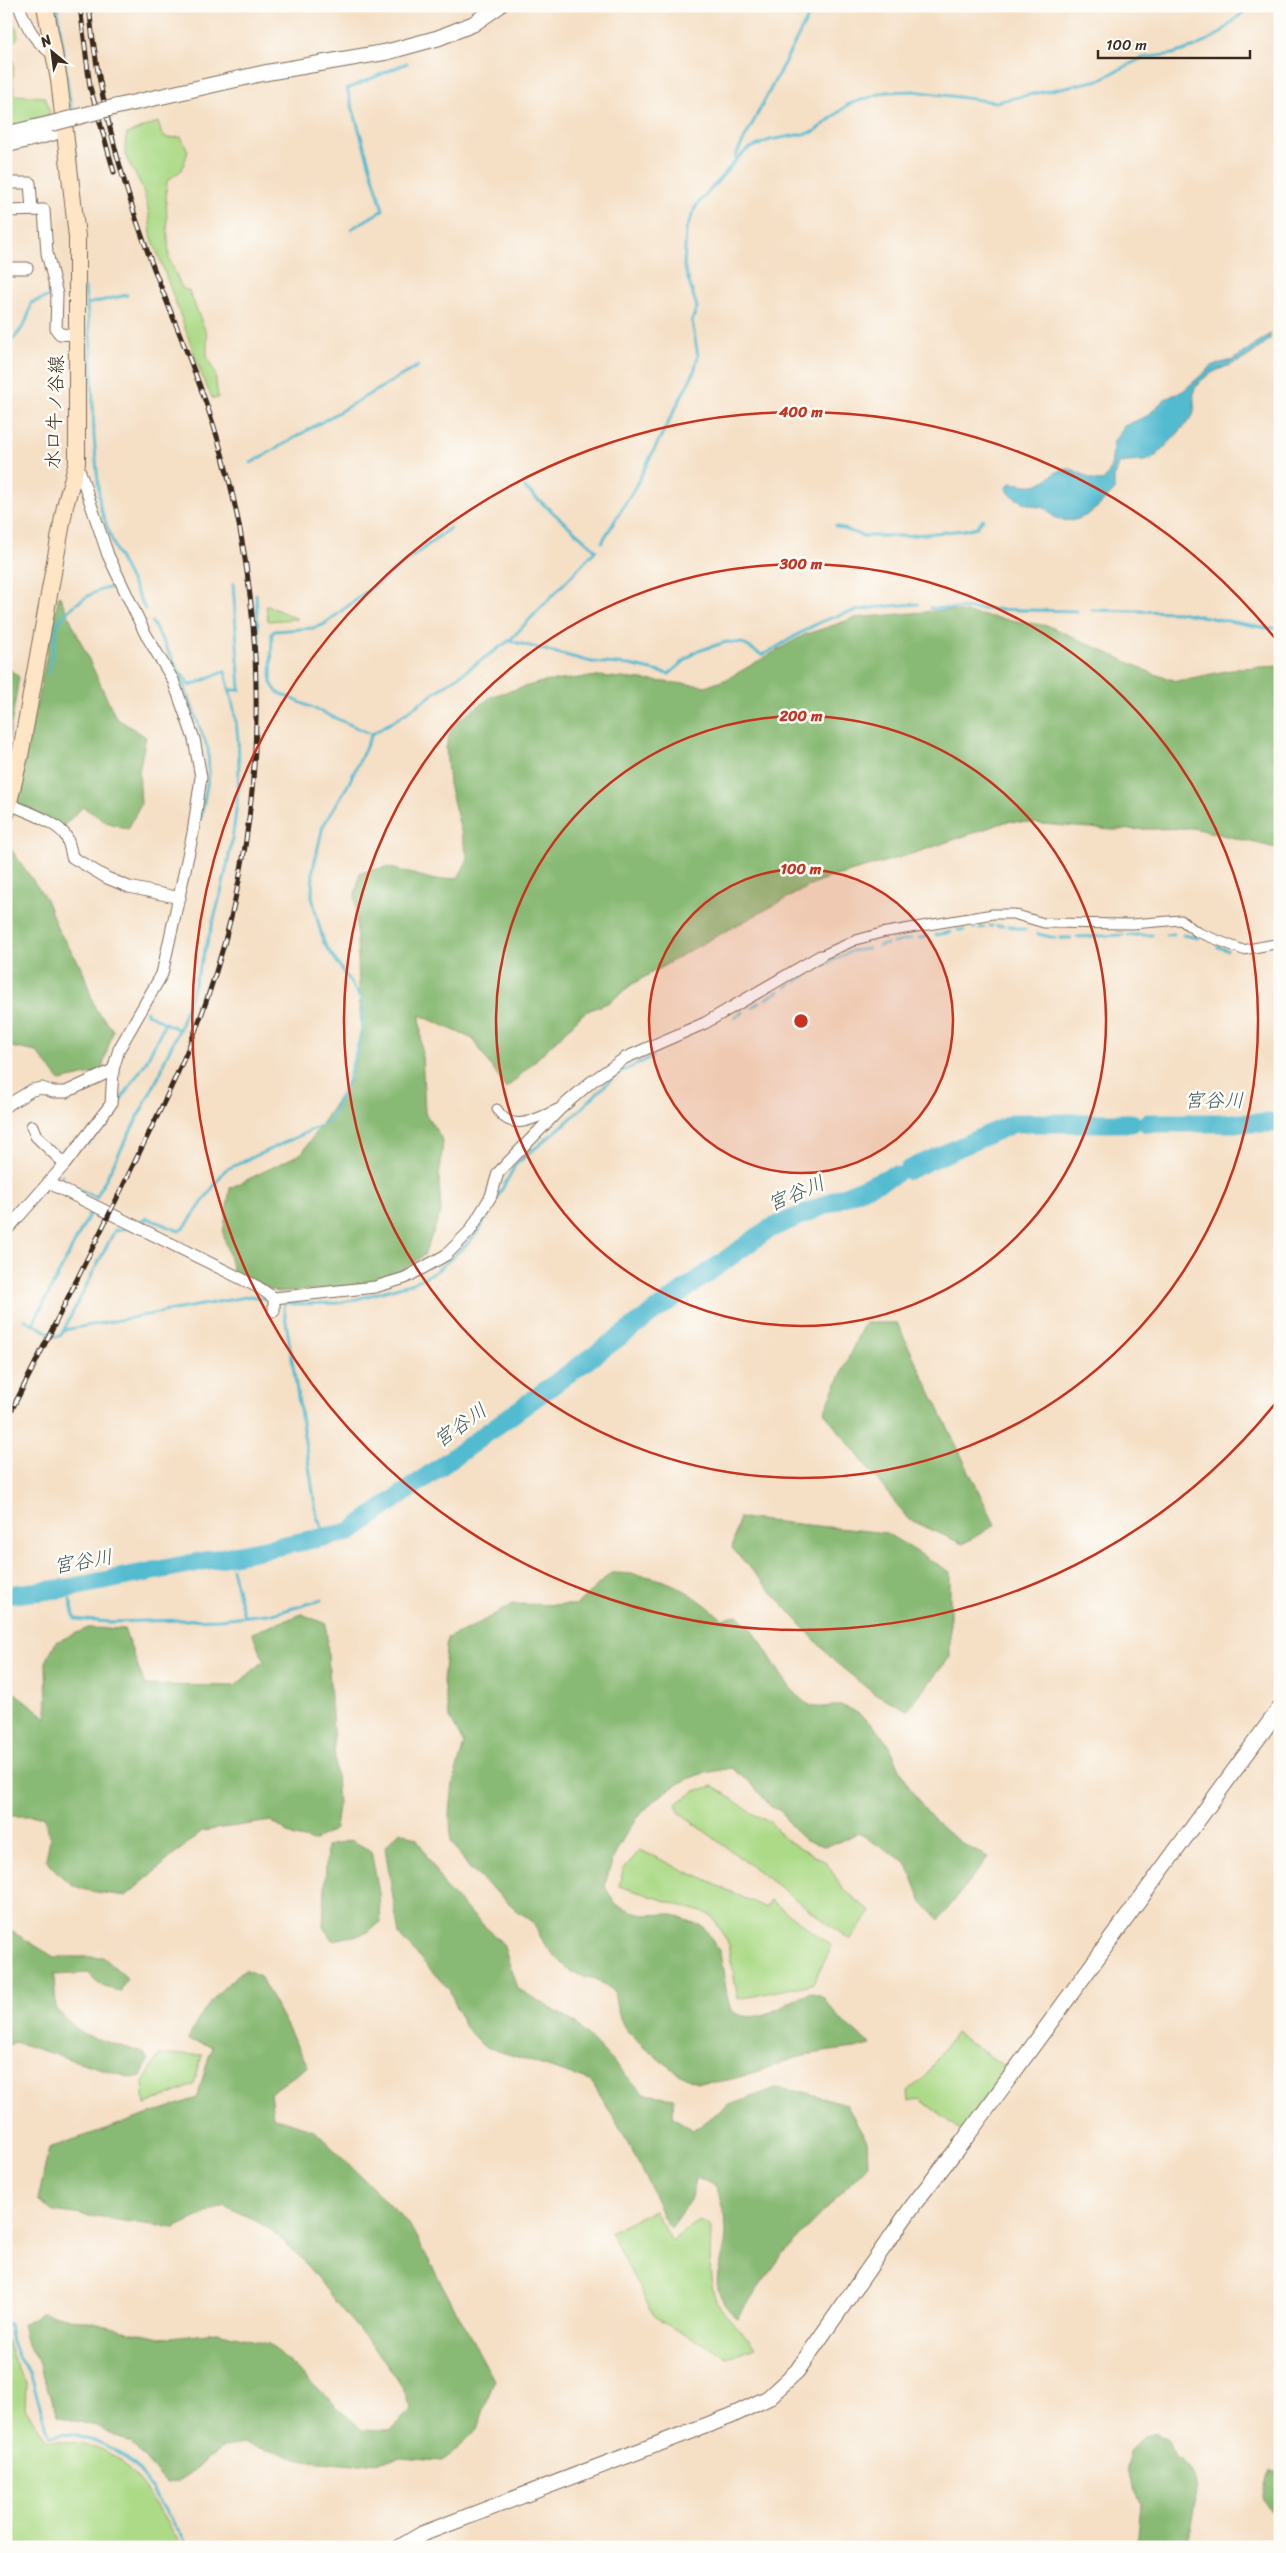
<svg xmlns="http://www.w3.org/2000/svg" width="1286" height="2553" viewBox="0 0 1286 2553" font-family="Sriracha,'Klee One',sans-serif">
	<rect width="100%" height="100%" fill="#fdfcf7"/>
	<filter id="ink" filterUnits="userSpaceOnUse"><feTurbulence type="fractalNoise" baseFrequency=".02" numOctaves="2"/><feDisplacementMap in="SourceGraphic" scale="10" xChannelSelector="R" yChannelSelector="G"/><feConvolveMatrix kernelMatrix="1 2 1 2 8 2 1 2 1" color-interpolation-filters="sRGB"/></filter>
	<filter id="wash" filterUnits="userSpaceOnUse"><feTurbulence type="fractalNoise" baseFrequency=".0096" numOctaves="4" result="noise"/><feDisplacementMap in="SourceGraphic" scale="20" xChannelSelector="R" yChannelSelector="G"/><feGaussianBlur stdDeviation="1.12" result="paint"/><feColorMatrix in="noise" values="0 0 0 0 0 0 0 0 0 0 0 0 0 0 0 0 0 1.4 0 .05"/><feComposite in="paint" operator="in"/></filter>
	<g filter="url(#wash)">
		<rect width="100%" height="100%" fill="#f5dfc5"/>
		<g fill="#acda87" stroke="#748252">
			<path d="M10,22L16,27L18,37L9,48L14,65L12,83L15,95L45,97L50,113L37,124L6,132V24Z"/>
			<path d="M158,122L162,135L168,138L181,137L188,151L182,170L167,181L166,199L169,258L182,288L189,291L207,335V357L215,373L218,398L213,399L206,386L151,235C150,216 147,198 139,181C129,161 121,158 127,134Z"/>
			<path d="M266,606H268L298,619L268,621Z"/>
			<path d="M714,1786L755,1815L771,1823L786,1840L826,1862L842,1888L871,1912L850,1940L679,1812L676,1804L695,1791Z"/>
			<path d="M640,1850L766,1908L770,1900L832,1946L813,1984L738,1999L727,1939L711,1915L619,1886L623,1870Z"/>
			<path d="M955,2033L1007,2068L961,2131L920,2099L909,2102L908,2091L925,2076Z"/>
			<path d="M159,2055H202L194,2085L145,2105L143,2083Z"/>
			<path d="M654,2210L672,2241L685,2230L700,2221L711,2226C711,2252 705,2291 724,2313C734,2325 746,2334 755,2347L727,2357L655,2318L610,2232Z"/>
			<path d="M6,2338L17,2368L26,2383L25,2408L46,2439C64,2442 85,2442 103,2450C136,2464 163,2516 182,2547H6Z"/>
		</g>
		<g fill="#89ba74" stroke="#627249">
			<path d="M59,595L116,718L146,737L139,771L141,803L128,829L106,822L83,807L63,826L16,804Z"/>
			<path d="M947,610L1049,626L1154,674L1177,681L1241,668L1280,666V849L1193,828L1112,830L1008,821L918,852L819,881L689,951L631,985L610,1002L585,1012L506,1089L473,1039L420,1015L425,1113L443,1141L439,1177L441,1212L424,1255L388,1280L326,1289L277,1292L234,1274L223,1233L230,1188L302,1153L349,1082L361,1029L355,895L360,873L387,867L435,880L458,878L468,859L449,784L446,748L451,726L492,696L542,682L599,676L708,686L727,679L804,635L855,618Z"/>
			<path d="M6,666L19,677L6,756Z"/>
			<path d="M11,849L46,899L58,930L82,968L95,1008L113,1030L101,1072L60,1081L37,1052L6,1046V909Z"/>
			<path d="M864,1323H897L995,1525L963,1544L908,1519L824,1412Z"/>
			<path d="M739,1518L886,1533L950,1572V1657L907,1710L872,1692L834,1661L732,1548Z"/>
			<path d="M611,1573C659,1573 687,1587 722,1619L738,1615C763,1636 775,1674 799,1697C815,1713 823,1705 841,1706C854,1707 872,1725 881,1734C891,1744 896,1762 903,1775C922,1813 949,1840 988,1857L939,1920L922,1902L906,1862L858,1833L838,1842L824,1846L806,1841L793,1829L780,1810L771,1807L750,1782L732,1768C721,1770 708,1772 698,1775C650,1792 614,1838 605,1887L616,1905L643,1915L671,1914L704,1927L720,1952L727,1996L731,2011C759,2028 786,2002 810,1992L822,1996L840,2019L871,2045C849,2050 826,2050 804,2056C770,2064 732,2086 697,2082C684,2080 632,2039 625,2028C618,2017 616,2003 614,1991L596,1979L572,1973L546,1947L532,1921L519,1912L469,1868L451,1841L450,1814L453,1783L464,1744L449,1716L443,1682L447,1638L472,1627L513,1604L576,1605Z"/>
			<path d="M302,1614L326,1624L338,1805L335,1829L314,1841L294,1837L271,1821L202,1831L126,1896C85,1890 73,1894 46,1859L50,1839L44,1816H11L6,1819V1686L47,1718L46,1662L56,1642L88,1628L124,1629L145,1685L235,1686L264,1661L252,1633Z"/>
			<path d="M400,1831L417,1839L446,1889L503,1944L517,1988L575,2023L644,2094L674,2098L673,2117L693,2130L727,2106L776,2088L807,2093L846,2104L867,2141L868,2165L782,2255L737,2318C701,2281 725,2272 726,2232C726,2218 720,2201 717,2187L697,2177L690,2200L670,2228C659,2211 653,2191 643,2172C628,2141 610,2111 591,2081L483,2046L464,2026L450,1991L399,1935L385,1847Z"/>
			<path d="M351,1840L371,1851L379,1893L381,1922L364,1934L332,1940L323,1927L327,1846Z"/>
			<path d="M6,1928L54,1957H103L127,1978L120,1992L102,1986L88,1973L54,1975L56,2010L84,2035L144,2053L148,2061L141,2076L131,2078L15,2042L6,2046Z"/>
			<path d="M245,1969L260,1976L308,2066L270,2093L273,2117L314,2130L409,2224L494,2380L477,2430L443,2461L400,2458L354,2465L309,2461L245,2444L224,2447L179,2481L166,2483L131,2443L95,2426L57,2416L37,2359L27,2345L22,2324L43,2312L161,2338L217,2332L269,2344L362,2430L389,2431L412,2409C397,2369 368,2342 342,2310C322,2285 302,2256 277,2235C262,2222 241,2214 224,2205L174,2228L53,2211L38,2200L49,2148L197,2098L212,2046L188,2040C202,2008 218,1991 245,1969Z"/>
			<path d="M1155,2433L1167,2440L1175,2457C1208,2473 1193,2519 1187,2547H1137L1141,2504L1128,2470L1129,2451L1145,2436Z"/>
			<path d="M1270,2471L1280,2473V2525L1277,2524L1262,2497Z"/>
		</g>
		<path fill="#53bbd0" stroke="#477277" d="M1270,334V339C1259,348 1249,358 1235,363C1222,369 1210,371 1199,383C1189,393 1197,403 1193,415C1192,419 1156,457 1152,459C1141,463 1129,460 1118,464L1114,478V491C1098,507 1080,528 1056,518C1052,516 1048,511 1045,508C1031,506 1014,501 1006,489L1010,483C1020,483 1031,488 1040,483C1050,479 1056,469 1068,469C1080,469 1092,485 1104,480L1109,473L1112,461L1113,443L1124,426L1147,416L1165,399L1183,391L1213,365L1233,360Z"/>
		<g fill="none" stroke-linecap="round" stroke-linejoin="round">
			<g stroke="#53bbd0" stroke-width="3">
				<path d="M57,6L72,115"/>
				<path d="M73,123L79,187"/>
				<path d="M736,159V155L814,6"/>
				<path d="M351,229L383,210L347,89L407,63"/>
				<path d="M85,288L91,346L94,436L100,507L116,551L145,609"/>
				<path d="M87,304L127,295"/>
				<path d="M1277,329L1280,327"/>
				<path d="M6,372L9,368L7,345C20,333 29,321 31,303L50,296"/>
				<path d="M251,463L418,366"/>
				<path d="M836,526L863,536H905L964,530L977,527L983,519"/>
				<path d="M602,542L634,489L694,372L698,356L692,321L697,307L684,266L686,230L696,206L738,158L748,149L770,140L814,132L849,104L886,92L914,91L995,102L1099,80L1142,58L1173,54L1195,47L1219,34L1250,6"/>
				<path d="M256,594L262,689"/>
				<path d="M930,608L1077,611"/>
				<path d="M1092,610L1179,612L1266,628H1280"/>
				<path d="M152,622L176,665L208,749L209,774L201,818"/>
				<path d="M510,641L592,662L630,665L669,674L695,652L726,642L742,643L762,655C783,645 802,630 823,621C853,608 886,606 918,604"/>
				<path d="M48,674L58,623C67,608 98,585 116,588L125,604"/>
				<path d="M229,690H240L233,583"/>
				<path d="M371,734L277,692L271,683L272,633L275,631L313,628L323,625L450,528"/>
				<path d="M990,926H992"/>
				<path d="M997,926H1003"/>
				<path d="M1009,926L1025,930"/>
				<path d="M973,928H975"/>
				<path d="M980,928L984,927"/>
				<path d="M958,930H964"/>
				<path d="M1038,934L1055,938"/>
				<path d="M936,935L951,932"/>
				<path d="M1128,935H1152"/>
				<path d="M1166,935L1174,934"/>
				<path d="M1183,935L1198,938"/>
				<path d="M1077,937L1123,935"/>
				<path d="M919,938L928,936"/>
				<path d="M1060,938H1071"/>
				<path d="M893,943L911,939"/>
				<path d="M879,946L887,944"/>
				<path d="M1218,947L1227,950"/>
				<path d="M822,966L852,951L868,949"/>
				<path d="M795,982L808,974"/>
				<path d="M786,987L791,984"/>
				<path d="M766,999L779,991"/>
				<path d="M752,1007L760,1002"/>
				<path d="M735,1017L743,1012"/>
				<path d="M179,1030C210,940 252,812 235,716C233,701 228,686 225,671L190,686L181,673"/>
				<path d="M120,1101L146,1062L165,1023"/>
				<path d="M88,1144L108,1119"/>
				<path d="M62,1175L63,1182L96,1197"/>
				<path d="M96,1198L161,1072L165,1059L179,1030L146,1013L147,1011"/>
				<path d="M139,1223L147,1218L179,1231L185,1227L225,1170L329,1122L348,1080L361,1035L364,1003L324,943L318,922L312,896L313,869L323,826L348,785L372,734L403,715L510,640L596,550L525,488"/>
				<path d="M24,1319L57,1337L61,1335L115,1230L131,1228"/>
				<path d="M33,1324L91,1211"/>
				<path d="M64,1330L251,1296L267,1299"/>
				<path d="M327,1537L317,1517L284,1309L286,1299L289,1303L293,1304L338,1303L357,1299L413,1283L435,1272L464,1247L479,1231L516,1164L567,1122L617,1074L652,1057"/>
				<path d="M232,1569L244,1616"/>
				<path d="M70,1600L75,1619L109,1622L219,1619L276,1613L321,1600"/>
				<path d="M6,2324H9L12,2343L19,2359L30,2373L49,2435C55,2436 59,2433 65,2433C92,2437 120,2449 139,2470L189,2547"/>
			</g>
			<g stroke="#53bbd0" stroke-width="19">
				<path d="M1147,1123H1280"/>
				<path d="M908,1170L1014,1123H1132"/>
				<path d="M6,1595L68,1588L350,1532L767,1230L894,1175"/>
			</g>
		</g>
	</g>
	<g filter="url(#ink)">
		<g fill="none" stroke-linecap="round" stroke-linejoin="round">
			<defs>
				<g id="pedestrian">
					<path d="M820,956L856,940L881,933L993,914H1013L1044,923L1132,924L1181,920L1197,932L1243,950L1280,943"/>
					<path d="M497,1109C512,1135 537,1117 558,1109"/>
				</g>
				<g id="minor">
					<path d="M19,6C28,30 34,40 54,55"/>
					<path d="M6,183H30L32,210"/>
					<path d="M6,211L44,210L47,253L57,294L56,329L60,334L76,335"/>
					<path d="M6,268H27"/>
					<path d="M9,804C25,811 59,822 67,838C69,844 71,851 72,857L107,878L129,887L180,898"/>
					<path d="M6,1106L32,1090L42,1088L53,1092H66L113,1070"/>
					<path d="M32,1126L36,1136L65,1164"/>
					<path d="M49,1183L258,1287L274,1298L375,1287L405,1278L446,1255L470,1231L491,1196L498,1173L561,1108L591,1082L625,1058L705,1023L820,956"/>
					<path d="M6,1231L65,1164L111,1104L113,1070L119,1049L162,974L193,833L201,777L194,739L173,680L145,633L108,555L77,463"/>
					<path d="M274,1311V1298"/>
				</g>
				<g id="tertiary">
					<path d="M115,107L264,73L387,52L438,38L473,24L499,6"/>
					<path d="M6,134L50,124"/>
					<path d="M6,145L53,133"/>
					<path d="M400,2547L422,2534L731,2416L768,2398L797,2371L914,2204L964,2140L1280,1708"/>
				</g>
				<path id="secondary" d="M6,815L20,756L65,506L77,463V237L59,80L45,6"/>
			</defs>
			<use href="#pedestrian" stroke="#7c6958" stroke-width="11"/>
			<use href="#minor" stroke="#7c6958" stroke-width="13"/>
			<use href="#tertiary" stroke="#7c6958" stroke-width="17"/>
			<use href="#secondary" stroke="#7c6958" stroke-width="18"/>
			<use href="#pedestrian" stroke="#fff" stroke-width="9"/>
			<use href="#minor" stroke="#fff" stroke-width="11"/>
			<use href="#tertiary" stroke="#fff" stroke-width="15"/>
			<use href="#secondary" stroke="#fde5c5" stroke-width="16"/>
			<defs>
				<g id="rail">
					<path d="M80,6L90,87L114,172"/>
					<path d="M6,1421C46,1343 84,1265 123,1186C152,1126 184,1066 206,1002C267,828 272,634 223,457C204,387 173,321 148,253C119,173 97,91 89,6"/>
				</g>
			</defs>
			<use href="#rail" stroke="#3b2a1e" stroke-width="5"/>
			<use href="#rail" stroke="#fdfcf7" stroke-width="3" stroke-dasharray="9" stroke-linecap="butt"/>
			<defs>
				<path id="tertiary-bridge" d="M50,124L115,107"/>
			</defs>
			<use href="#tertiary-bridge" stroke="#7c6958" stroke-width="17" stroke-linecap="butt"/>
			<use href="#tertiary-bridge" stroke="#fff" stroke-width="15"/>
		</g>
	</g>
	<circle cx="801" cy="1021" r="152" fill="#c8321e" fill-opacity=".12"/>
	<g fill="none" stroke="#c8321e" stroke-width="2.5">
		<circle cx="801" cy="1021" r="152"/>
		<circle cx="801" cy="1021" r="305"/>
		<circle cx="801" cy="1021" r="457"/>
		<path d="M1278 1400A609 609 0 1 1 1278 642"/>
	</g>
	<g text-anchor="middle" stroke-width="5" stroke-linejoin="round" paint-order="stroke">
		<g font-size="19" fill="#3b2a1e" stroke="#fdfcf7">
			<text transform="translate(54 412) rotate(-88)" y="7">水口牛ノ谷線</text>
		</g>
		<g font-size="20" font-style="italic" fill="#435d5c" stroke="#fdfcf7">
			<text x="1214" y="1107">宮谷川</text>
			<text transform="translate(796 1193) rotate(-23)" y="7">宮谷川</text>
			<text transform="translate(460 1425) rotate(-36)" y="7">宮谷川</text>
			<text transform="translate(83 1561) rotate(-10)" y="7">宮谷川</text>
		</g>
	</g>
	<circle cx="801" cy="1021" r="8" fill="#c8321e" stroke="#fdfcf7" stroke-width="2.5"/>
	<g font-size="15" text-anchor="middle" font-weight="bold" fill="#c8321e" stroke="#fdfcf7" stroke-width="5" stroke-linejoin="round" paint-order="stroke">
		<text x="801" y="417">400 m</text>
		<text x="801" y="569">300 m</text>
		<text x="801" y="721">200 m</text>
		<text x="801" y="874">100 m</text>
	</g>
	<rect width="1286" height="2553" fill="none" stroke="#fdfcf7" stroke-width="25"/>
	<g transform="translate(52 52) rotate(331)" stroke="#fdfcf7" stroke-width="4" paint-order="stroke">
	<path d="M0-4L9 19L0 12L-9 19Z" fill="#3b2a1e"/>
	<text y="-8" font-size="14" font-weight="bold" text-anchor="middle" fill="#3b2a1e">N</text>
	</g>
	<path d="M1098 50v8h152v-8" fill="none" stroke="#3b2a1e" stroke-width="2.5"/>
	<text x="1106" y="50" font-size="15" fill="#3b2a1e" stroke="#fdfcf7" stroke-width="4" paint-order="stroke">100 m</text>
</svg>
